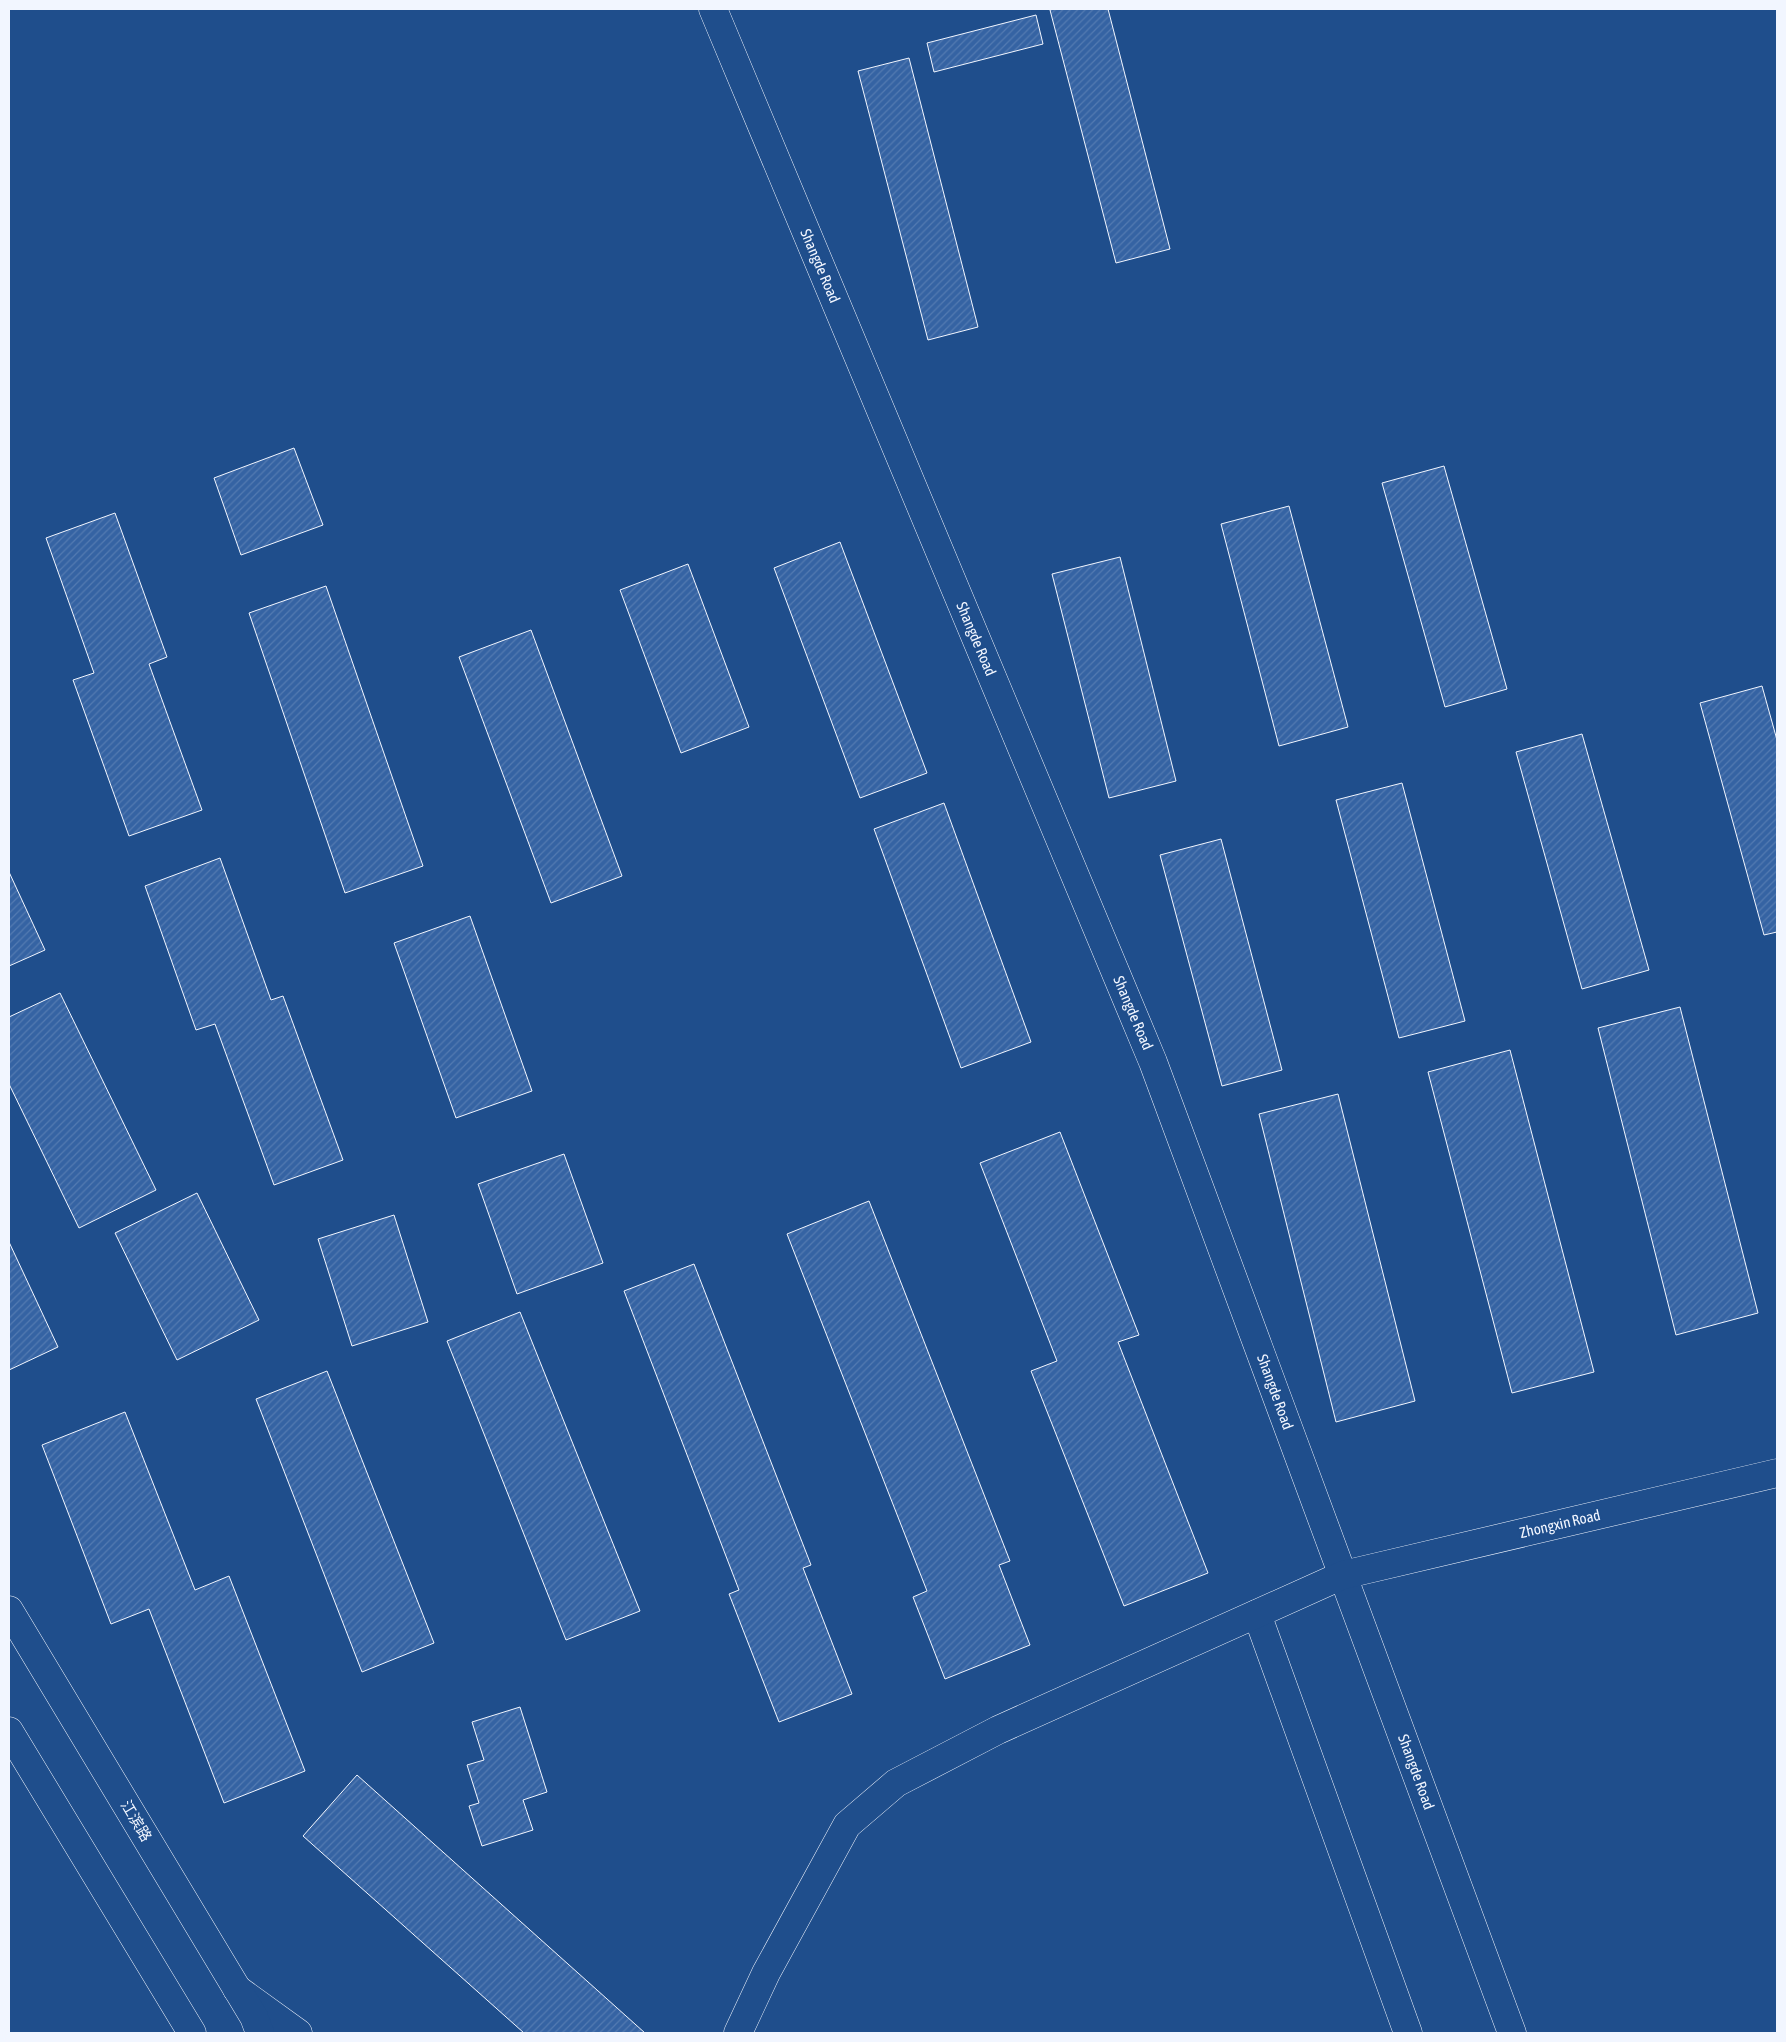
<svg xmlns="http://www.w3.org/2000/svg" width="1786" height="2042" viewBox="0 0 1786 2042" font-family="'Asap Condensed','Noto Sans SC',sans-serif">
	<defs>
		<pattern id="building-hatch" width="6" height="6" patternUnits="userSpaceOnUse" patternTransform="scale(1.25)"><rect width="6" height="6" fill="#3563a3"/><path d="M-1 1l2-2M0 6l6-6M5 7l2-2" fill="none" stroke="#537ab1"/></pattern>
	</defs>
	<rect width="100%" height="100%" fill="#1f4e8c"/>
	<g fill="url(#building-hatch)" stroke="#f2f6ff">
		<path d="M1054,9H1108L1170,249L1116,263L1050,10Z"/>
		<path d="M1036,15L1043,44L934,72L927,43Z"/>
		<path d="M909,58L978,327L928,340L858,71Z"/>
		<path d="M294,448L323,525L241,555L214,478Z"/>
		<path d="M1444,466L1507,689L1445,707L1382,483Z"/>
		<path d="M1289,506L1348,727L1279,746L1221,524Z"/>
		<path d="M115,513L167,657L149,664L202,810L129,836L73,680L94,673L46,538Z"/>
		<path d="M840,542L927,773L860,798L774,568Z"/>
		<path d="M1120,557L1176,781L1109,798L1052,574Z"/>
		<path d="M688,564L749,727L681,753L620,590Z"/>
		<path d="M326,586L423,866L345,893L249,613Z"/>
		<path d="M531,630L622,876L551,903L459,657Z"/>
		<path d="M1762,686L1777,740V932L1764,935L1700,703Z"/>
		<path d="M1582,734L1649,970L1582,989L1516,752Z"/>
		<path d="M1402,783L1465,1021L1399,1038L1336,800Z"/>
		<path d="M944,803L1031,1042L961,1068L874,829Z"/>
		<path d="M1221,839L1282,1070L1222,1086L1160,855Z"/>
		<path d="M220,858L271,1000L283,996L343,1160L274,1185L215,1024L196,1030L145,886Z"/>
		<path d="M9,872L45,950L9,966Z"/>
		<path d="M470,916L532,1091L456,1118L394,943Z"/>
		<path d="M60,993L156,1190L79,1228L9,1084V1017Z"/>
		<path d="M1680,1007L1758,1313L1676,1335L1598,1028Z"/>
		<path d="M1510,1050L1594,1372L1512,1393L1428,1072Z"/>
		<path d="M1338,1094L1415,1401L1336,1422L1259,1114Z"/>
		<path d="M1060,1132L1139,1335L1118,1342L1208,1573L1124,1606L1031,1371L1057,1361L980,1163Z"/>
		<path d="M564,1154L603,1263L517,1294L478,1184Z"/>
		<path d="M197,1193L259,1320L177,1360L115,1233Z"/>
		<path d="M869,1201L1010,1561L999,1565L1030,1645L945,1679L913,1597L927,1591L787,1234Z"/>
		<path d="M394,1215L428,1322L352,1346L318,1239Z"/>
		<path d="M9,1242L58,1347L9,1370Z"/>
		<path d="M694,1264L811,1565L803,1568L852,1694L779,1722L729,1594L739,1590L624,1291Z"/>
		<path d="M520,1312L640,1611L566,1640L447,1341Z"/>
		<path d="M327,1371L434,1643L362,1672L256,1399Z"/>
		<path d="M125,1412L195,1590L229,1576L305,1771L224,1803L149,1609L111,1624L42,1445Z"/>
		<path d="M520,1707L547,1792L523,1800L533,1830L482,1846L469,1806L479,1803L467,1765L484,1760L472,1722Z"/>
		<path d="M357,1775L645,2033H524L303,1836Z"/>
	</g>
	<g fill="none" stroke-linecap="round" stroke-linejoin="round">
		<defs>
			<g id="minor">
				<path d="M713,9L1153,1062L1512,2033"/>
				<path d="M1257,1614L1408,2033"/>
				<path d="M237,1989L298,2033"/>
				<path d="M738,2033L766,1973L847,1825L896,1783L998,1730L1343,1575L1777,1473"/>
			</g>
			<g id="secondary">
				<path d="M9,1610L254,2017L260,2033"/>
				<path d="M9,1731L192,2033"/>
			</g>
		</defs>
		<use href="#minor" stroke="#f2f6ff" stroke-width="29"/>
		<use href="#secondary" stroke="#f2f6ff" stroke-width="29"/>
		<use href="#minor" stroke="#1f4e8c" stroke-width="28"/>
		<use href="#secondary" stroke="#1f4e8c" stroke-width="28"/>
	</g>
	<g text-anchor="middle" stroke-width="4" stroke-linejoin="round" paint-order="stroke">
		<g font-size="15" fill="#f2f6ff" stroke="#1f4e8c">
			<text transform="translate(820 266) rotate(67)" y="5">Shangde Road</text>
			<text transform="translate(976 639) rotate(67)" y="5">Shangde Road</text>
			<text transform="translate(1133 1013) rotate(67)" y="5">Shangde Road</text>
			<text transform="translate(1275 1392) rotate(70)" y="5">Shangde Road</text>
			<text transform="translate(1560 1524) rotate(-13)" y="5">Zhongxin Road</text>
			<text transform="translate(1416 1772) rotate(70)" y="5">Shangde Road</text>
			<text transform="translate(136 1821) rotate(59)" y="5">江滨路</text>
		</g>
	</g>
	<rect width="1786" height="2042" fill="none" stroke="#f2f6ff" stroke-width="20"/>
</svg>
